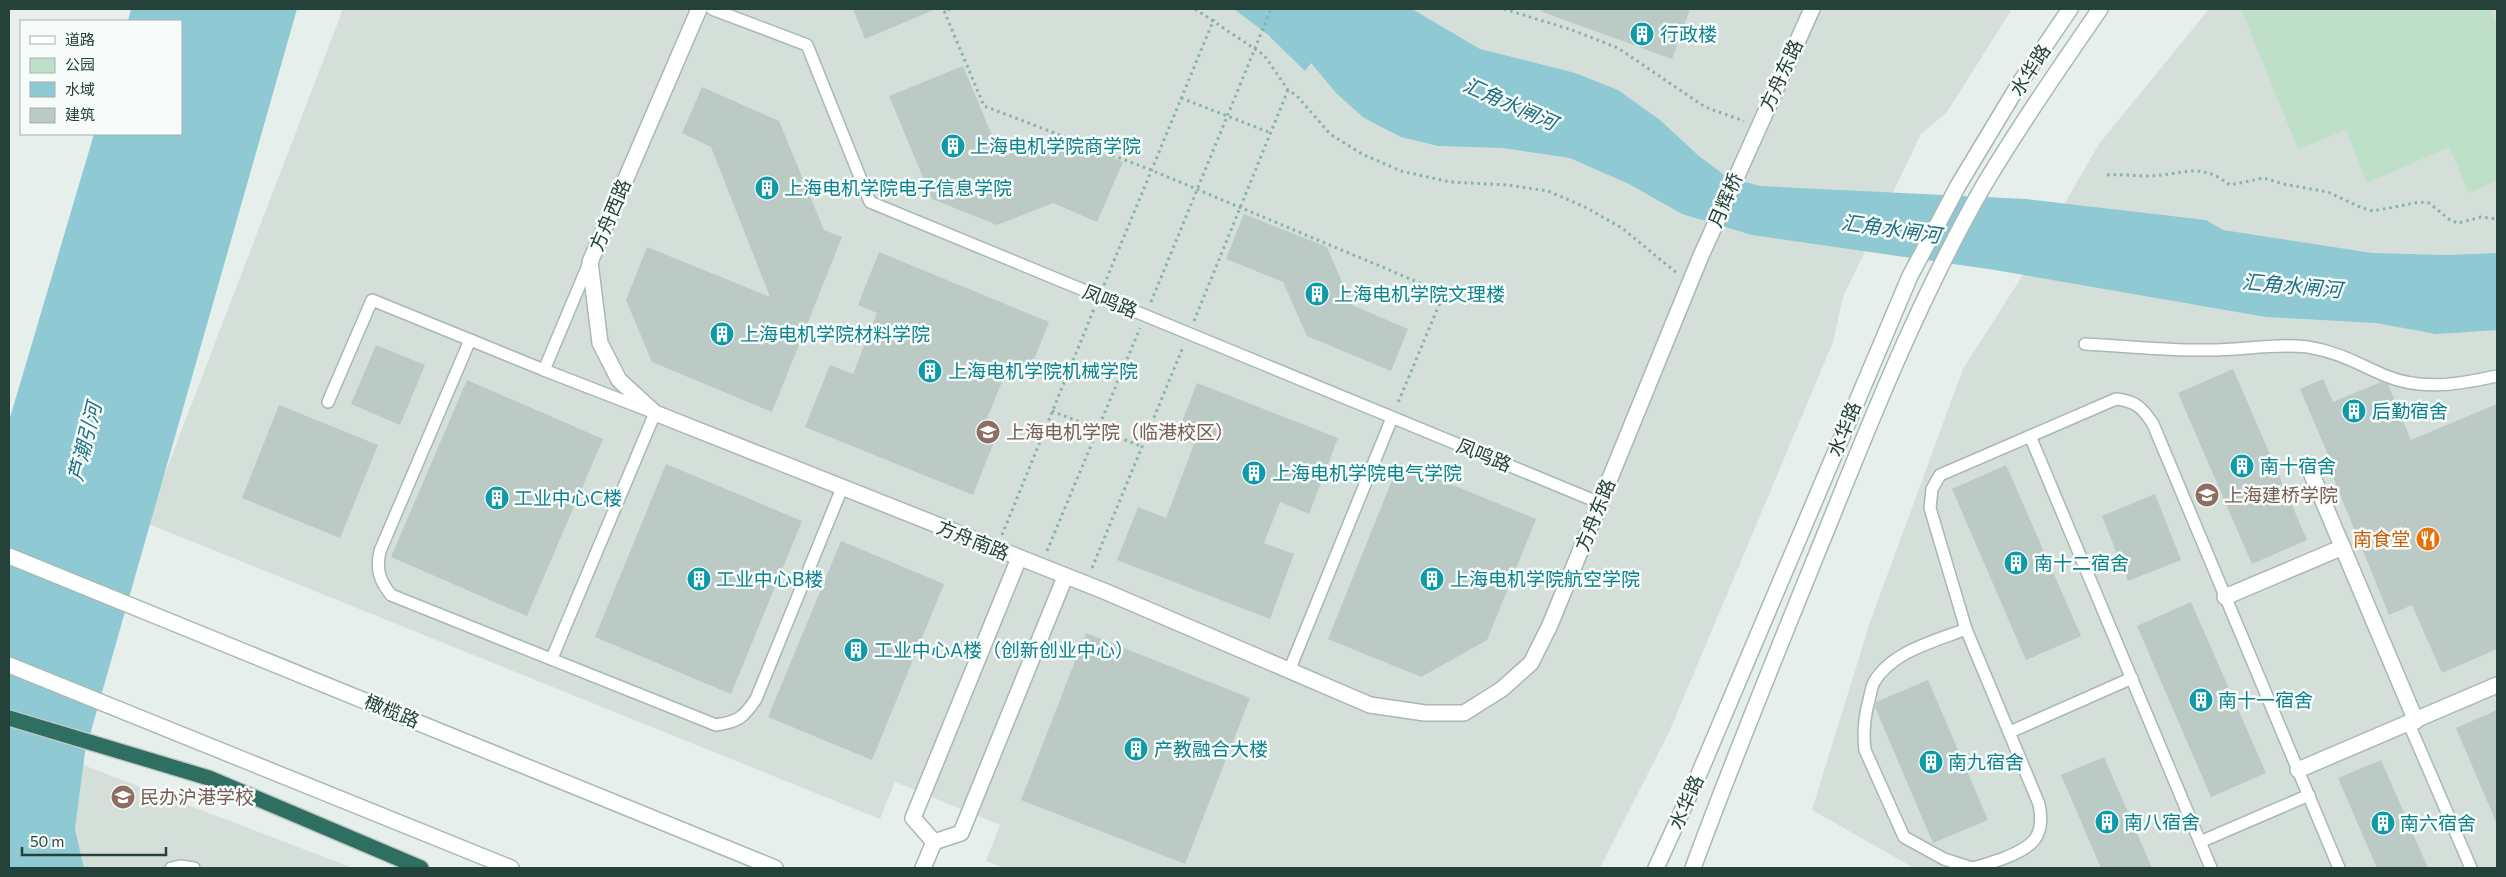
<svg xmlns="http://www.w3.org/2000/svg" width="2506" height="877" viewBox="0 0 2506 877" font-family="Commissioner,'Noto Sans SC',sans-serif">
	<rect width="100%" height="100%" fill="#e6efeb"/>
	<g fill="#d4dfda">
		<path d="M343,9H2012L1947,112L1921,134L1843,297L1833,342L1670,730L1600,868H1004L986,861L1000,825L895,782L880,819L146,523Z"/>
		<path d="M2209,9H2497V868H1914L1812,810L1870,622L1963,369L2026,270L2099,144Z"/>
		<path d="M83,765L353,868H84L75,829Z"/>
	</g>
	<path fill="#bfe0c8" d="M2241,9H2490L2497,26V181L2469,193L2449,147L2367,183L2346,130L2298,149Z"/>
	<g fill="#8ec9d4">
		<path d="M131,9H297L85,752L75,829L84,868H9V421L94,134H181V21H128Z"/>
		<path d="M1234,9H1412L1480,49L1575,73L1618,90L1660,120L1700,157L1727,177L1760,186L2026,199L2206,220L2223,230L2372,253L2448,255L2497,253V330L2436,334L2376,323L2266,317L1995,270L1752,235L1682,214L1629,184L1570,158L1503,148L1438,146L1401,137L1364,118L1337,94L1311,63L1305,71L1267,34Z"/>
	</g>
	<g fill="#bbcac4">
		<path d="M853,9H936L865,39Z"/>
		<path d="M1541,9H1690L1672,59L1540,11Z"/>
		<path d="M963,66L1001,157L1058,134L1123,162L1097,222L1053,203L997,225L932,199L889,96Z"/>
		<path d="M702,87L779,121L824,230L842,237L772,412L652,362L626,300L647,247L770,297L711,147L682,133Z"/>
		<path d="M1244,214L1327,247L1352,305L1408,329L1391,371L1307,336L1283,282L1226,259Z"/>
		<path d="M879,252L1049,322L1028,375L1008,367L979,438L993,444L973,495L805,427L830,365L853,374L877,313L858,305Z"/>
		<path d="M376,345L425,365L400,425L351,404Z"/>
		<path d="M2233,369L2307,540L2252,564L2178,393Z"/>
		<path d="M2323,379L2333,402L2381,382L2388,384L2411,440L2497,404V649L2442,673L2412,605L2389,615L2331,472L2335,471L2300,389Z"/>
		<path d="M467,380L603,439L527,616L391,557Z"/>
		<path d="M1197,383L1338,438L1309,514L1280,502L1264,543L1294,554L1270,619L1117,560L1138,507L1166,518L1194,444L1176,437Z"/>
		<path d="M279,405L378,445L340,538L242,498Z"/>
		<path d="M1399,463L1536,519L1487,640L1421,677L1328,639Z"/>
		<path d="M666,464L802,521L731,694L595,637Z"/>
		<path d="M2006,465L2081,636L2026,660L1952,489Z"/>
		<path d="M2155,494L2181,560L2128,581L2102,516Z"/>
		<path d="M841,541L944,584L872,760L768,717Z"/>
		<path d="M2191,602L2266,773L2211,797L2137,626Z"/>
		<path d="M1086,633L1250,698L1185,864L1021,800Z"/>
		<path d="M1928,680L1988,820L1933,843L1875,707L1876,702Z"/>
		<path d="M2497,710V824L2456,728Z"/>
		<path d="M2104,757L2152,868H2101L2061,775Z"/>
		<path d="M2381,760L2428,868H2377L2338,778Z"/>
	</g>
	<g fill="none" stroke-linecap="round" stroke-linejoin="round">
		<defs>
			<g id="lane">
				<path d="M712,9L807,45L870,202L1600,503"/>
				<path d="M470,340L380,551C376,569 379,580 391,595L716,725C738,722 744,717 756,699L842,488"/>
				<path d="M2085,344C2127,346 2168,351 2210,350C2242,350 2276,343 2308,347C2339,352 2358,364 2386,376C2423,391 2460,384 2497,376"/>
				<path d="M328,402L372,300L544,370"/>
				<path d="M2030,436L2211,868"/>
				<path d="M1966,629C1936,641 1892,651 1874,682C1871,688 1870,697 1868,704C1864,720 1863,734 1865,750L1904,837L1944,859L1972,868"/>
				<path d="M552,658L655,413L544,370L589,263"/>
				<path d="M1289,671L1392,418"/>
				<path d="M2409,724L2471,868"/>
				<path d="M2010,732L2132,678"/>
				<path d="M2200,842L2309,795"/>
				<path d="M171,868L180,866L194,868"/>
				<path d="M1972,868C1983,866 1992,862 2002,859C2032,847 2046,838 2039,804L1966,629L1930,508L1932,489L1940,475L2116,399C2135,401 2142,407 2153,424L2339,868"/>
			</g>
			<g id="street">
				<path d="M699,9L590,262L600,343L619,380L655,413L1104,591L1370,705L1425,713H1464L1502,689L1531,663L1550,625L1700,258L1812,9"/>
				<path d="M2312,475L2416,721"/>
				<path d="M1019,558L913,818L934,842L961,833L1065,577"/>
				<path d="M2225,597L2343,547"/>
				<path d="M2298,770L2497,685"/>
				<path d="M923,868L934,842"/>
				<path d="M1656,868L1699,774L1910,276L1959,184L2021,81L2070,9"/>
				<path d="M1693,868C1735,754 1781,642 1827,529C1874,412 1921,295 1984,185C2020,125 2060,67 2100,9"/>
			</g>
			<g id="secondary">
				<path d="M9,556L775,868"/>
				<path d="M9,665L511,868"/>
			</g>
			<path id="highway" d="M9,718L209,778L421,868"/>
		</defs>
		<use href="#lane" stroke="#a8b8b2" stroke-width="14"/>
		<use href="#street" stroke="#a8b8b2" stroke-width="18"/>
		<use href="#secondary" stroke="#a4bbb3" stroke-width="18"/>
		<use href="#highway" stroke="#c2cac8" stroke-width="18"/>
		<g stroke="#86b3a5" stroke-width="3" stroke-dasharray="2.5 4" stroke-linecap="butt">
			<path d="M950,9L944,11L984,106L1151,170L1444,293L1397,405"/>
			<path d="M1195,9L1264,55L1288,90L1297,96L1330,134L1362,154L1401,171L1450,182L1508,185L1548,191L1585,207L1622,228L1678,274"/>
			<path d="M1504,9L1572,30L1618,48L1705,107L1744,121"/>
			<path d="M1181,98L1271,133"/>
			<path d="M2107,175C2121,174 2135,176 2149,176C2184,175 2199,161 2230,185L2264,178L2283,184L2328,192L2362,208L2373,211L2420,202L2429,203L2450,220L2458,223L2481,217L2497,219"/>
			<path d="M1104,285L1214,19"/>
			<path d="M1151,302L1240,85"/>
			<path d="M1194,321L1288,90"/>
			<path d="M1052,411L1143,447"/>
			<path d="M1002,535L1094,309"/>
			<path d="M1047,551L1140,328"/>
			<path d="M1092,568L1183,347"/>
		</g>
		<use href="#lane" stroke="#fff" stroke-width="11"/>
		<use href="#street" stroke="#fff" stroke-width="15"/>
		<use href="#secondary" stroke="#fff" stroke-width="15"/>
		<use href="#highway" stroke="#2f6f62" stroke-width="15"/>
		<path stroke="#86b3a5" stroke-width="3" stroke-dasharray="2.5 4" stroke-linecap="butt" d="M1240,85L1271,9"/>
	</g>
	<defs>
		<symbol id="building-disc" viewBox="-11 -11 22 22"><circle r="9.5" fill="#0f9aa8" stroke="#f7fbf9"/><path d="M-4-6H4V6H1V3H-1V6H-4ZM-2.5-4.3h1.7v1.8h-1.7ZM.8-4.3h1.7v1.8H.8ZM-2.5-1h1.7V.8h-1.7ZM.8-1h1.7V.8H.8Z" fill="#fff"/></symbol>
		<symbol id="university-disc" viewBox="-11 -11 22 22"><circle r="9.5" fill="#8d6e63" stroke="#f7fbf9"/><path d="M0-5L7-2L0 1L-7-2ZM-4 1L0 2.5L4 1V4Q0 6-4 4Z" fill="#fff"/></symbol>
		<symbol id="restaurant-disc" viewBox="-11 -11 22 22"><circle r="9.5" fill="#e8710a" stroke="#f7fbf9"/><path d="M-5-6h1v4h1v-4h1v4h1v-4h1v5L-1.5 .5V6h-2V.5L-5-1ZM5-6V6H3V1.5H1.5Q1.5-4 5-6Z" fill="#fff"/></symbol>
		<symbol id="school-disc" viewBox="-11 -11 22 22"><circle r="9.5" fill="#8d6e63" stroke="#f7fbf9"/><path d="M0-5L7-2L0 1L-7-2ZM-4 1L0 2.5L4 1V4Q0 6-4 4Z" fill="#fff"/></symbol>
	</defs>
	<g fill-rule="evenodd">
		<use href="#building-disc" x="1628" y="20" width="28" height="28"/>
		<use href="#building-disc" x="939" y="132" width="28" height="28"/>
		<use href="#building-disc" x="753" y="174" width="28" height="28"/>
		<use href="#building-disc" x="1303" y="280" width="28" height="28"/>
		<use href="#building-disc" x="708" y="320" width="28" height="28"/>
		<use href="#building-disc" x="916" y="357" width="28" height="28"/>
		<use href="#building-disc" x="2340" y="397" width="28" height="28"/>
		<use href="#university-disc" x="974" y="418" width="28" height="28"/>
		<use href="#building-disc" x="2228" y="452" width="28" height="28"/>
		<use href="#building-disc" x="1240" y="459" width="28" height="28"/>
		<use href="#university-disc" x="2193" y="481" width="28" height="28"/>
		<use href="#building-disc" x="483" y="484" width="28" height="28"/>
		<use href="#restaurant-disc" x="2414" y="525" width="28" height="28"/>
		<use href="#building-disc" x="2002" y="549" width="28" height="28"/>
		<use href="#building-disc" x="685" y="565" width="28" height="28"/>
		<use href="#building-disc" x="1418" y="565" width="28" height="28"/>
		<use href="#building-disc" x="842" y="636" width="28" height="28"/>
		<use href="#building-disc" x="2187" y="686" width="28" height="28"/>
		<use href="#building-disc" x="1122" y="735" width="28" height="28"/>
		<use href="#building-disc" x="1917" y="748" width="28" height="28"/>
		<use href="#school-disc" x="109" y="783" width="28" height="28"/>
		<use href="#building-disc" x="2093" y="808" width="28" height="28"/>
		<use href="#building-disc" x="2369" y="809" width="28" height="28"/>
	</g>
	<g text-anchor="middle" stroke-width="5" stroke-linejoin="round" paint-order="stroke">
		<g font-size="19" fill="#0d838f" stroke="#f7fbf9" text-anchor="start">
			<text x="1660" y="41">行政楼</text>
			<text x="970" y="153">上海电机学院商学院</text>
			<text x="784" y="195">上海电机学院电子信息学院</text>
			<text x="1334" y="301">上海电机学院文理楼</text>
			<text x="740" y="341">上海电机学院材料学院</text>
			<text x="948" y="378">上海电机学院机械学院</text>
			<text x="2372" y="418">后勤宿舍</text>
			<text x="2260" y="473">南十宿舍</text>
			<text x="1272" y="480">上海电机学院电气学院</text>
			<text x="514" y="505">工业中心C楼</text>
			<text x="2034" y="570">南十二宿舍</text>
			<text x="716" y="586">工业中心B楼</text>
			<text x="1450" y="586">上海电机学院航空学院</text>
			<text x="874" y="657">工业中心A楼（创新创业中心）</text>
			<text x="2218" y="707">南十一宿舍</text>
			<text x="1154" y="756">产教融合大楼</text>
			<text x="1948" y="769">南九宿舍</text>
			<text x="2124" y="829">南八宿舍</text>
			<text x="2400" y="830">南六宿舍</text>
		</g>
		<g font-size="19" fill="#24423a" stroke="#f7fbf9">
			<text transform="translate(2030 70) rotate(-57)" y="7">水华路</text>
			<text transform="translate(1781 75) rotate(-65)" y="7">方舟东路</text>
			<text transform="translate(1725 200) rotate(-67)" y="7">月辉桥</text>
			<text transform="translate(610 215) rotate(-67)" y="7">方舟西路</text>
			<text transform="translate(1110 301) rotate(22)" y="7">凤鸣路</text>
			<text transform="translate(1844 429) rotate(-68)" y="7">水华路</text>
			<text transform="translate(1484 455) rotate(22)" y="7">凤鸣路</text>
			<text transform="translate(1595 515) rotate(-68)" y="7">方舟东路</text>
			<text transform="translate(973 540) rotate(22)" y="7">方舟南路</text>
			<text transform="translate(392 711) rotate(22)" y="7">橄榄路</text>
			<text transform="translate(1686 802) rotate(-66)" y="7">水华路</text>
		</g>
		<g font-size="19" fill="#785e54" stroke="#f7fbf9" text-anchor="start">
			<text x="1006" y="439">上海电机学院（临港校区）</text>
			<text x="2224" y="502">上海建桥学院</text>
			<text x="140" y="804">民办沪港学校</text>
		</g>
		<g font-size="19" fill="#c56008" stroke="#f7fbf9" text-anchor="end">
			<text x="2410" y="546">南食堂</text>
		</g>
		<g font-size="20" font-style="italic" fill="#1c6f80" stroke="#f7fbf9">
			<text transform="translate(1510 104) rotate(24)" y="7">汇角水闸河</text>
			<text transform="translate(1891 229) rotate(8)" y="7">汇角水闸河</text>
			<text transform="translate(2292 286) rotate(5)" y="7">汇角水闸河</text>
			<text transform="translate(85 442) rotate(-76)" y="7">芦潮引河</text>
		</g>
	</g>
	<rect width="2506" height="877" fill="none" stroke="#24423a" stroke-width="20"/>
	<rect x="20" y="20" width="162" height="115" fill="#f7fbf9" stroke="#a3b1ad"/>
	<rect x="30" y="36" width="25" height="8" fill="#ffffff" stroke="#a3b1ad"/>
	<text x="65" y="45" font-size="15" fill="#24423a">道路</text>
	<rect x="30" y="58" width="25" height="15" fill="#bfe0c8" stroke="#a3b1ad"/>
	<text x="65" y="70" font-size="15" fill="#24423a">公园</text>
	<rect x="30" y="82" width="25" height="15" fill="#8ec9d4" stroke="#a3b1ad"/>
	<text x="65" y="95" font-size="15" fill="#24423a">水域</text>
	<rect x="30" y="108" width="25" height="15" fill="#bbcac4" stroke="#a3b1ad"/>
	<text x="65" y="120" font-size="15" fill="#24423a">建筑</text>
	<path d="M22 847v8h144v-8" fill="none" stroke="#24423a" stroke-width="2.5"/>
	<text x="30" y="847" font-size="15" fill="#24423a" stroke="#f7fbf9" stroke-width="4" paint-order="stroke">50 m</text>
</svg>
